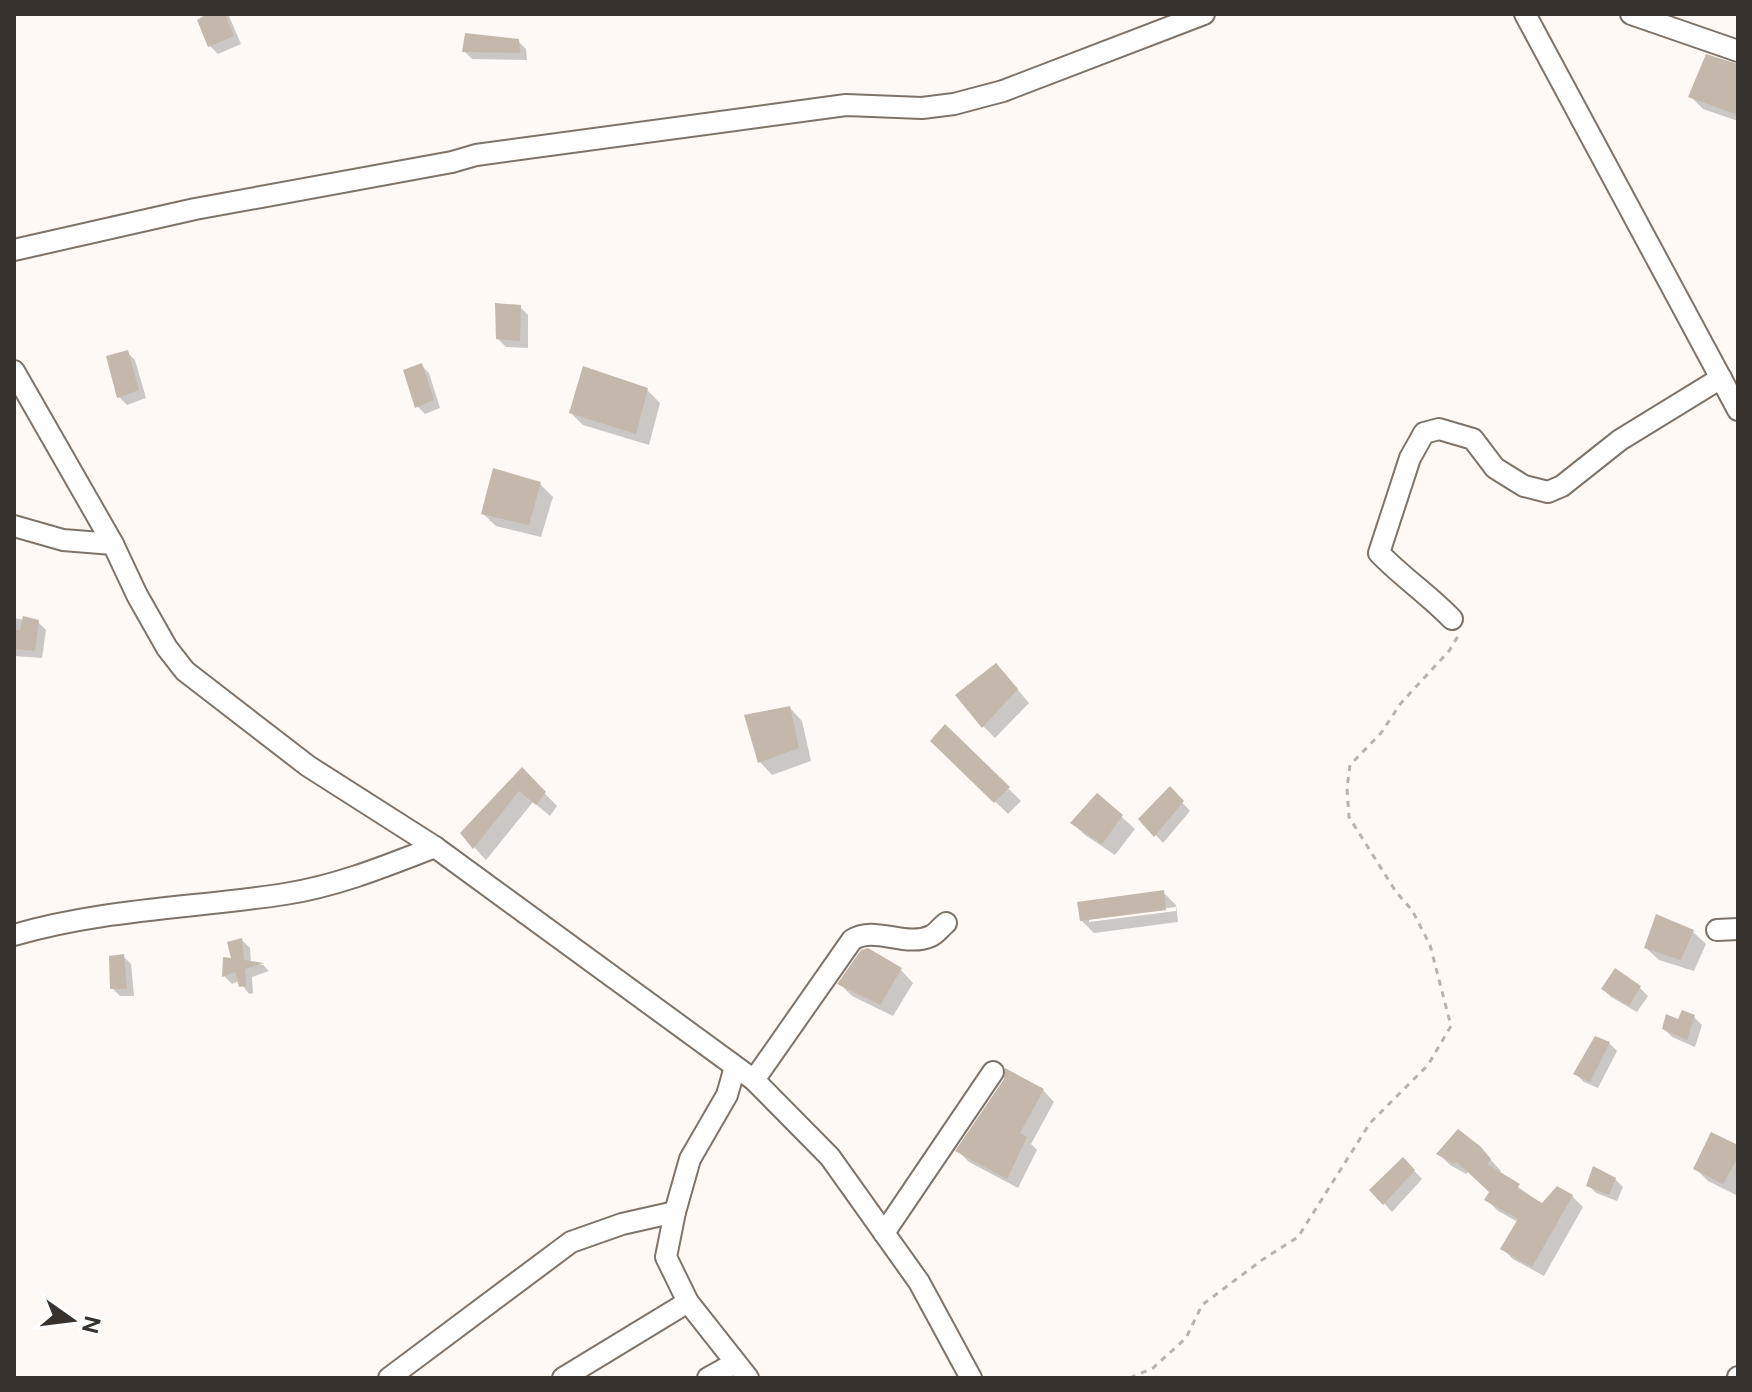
<svg xmlns="http://www.w3.org/2000/svg" width="1752" height="1392" viewBox="0 0 1752 1392" font-family="'Public Sans',sans-serif">
	<rect width="100%" height="100%" fill="#fef9f5"/>
	<g fill="#0003" fill-rule="evenodd">
		<path d="M211,14L229,16L241,44L218,54L210,46Z"/>
		<path d="M518,41L526,49L527,60L472,59L464,51Z"/>
		<path d="M1738,65V121L1703,109L1690,96Z"/>
		<path d="M520,307L528,315V348L506,347L498,339Z"/>
		<path d="M127,352L135,360L146,398L127,405L119,397Z"/>
		<path d="M421,365L429,373L440,408L425,414L417,406Z"/>
		<path d="M647,390L660,403L649,445L583,425L571,413Z"/>
		<path d="M540,484L553,497L541,537L496,526L483,514Z"/>
		<path d="M14,618L38,622L46,630L42,658L14,656Z"/>
		<path d="M1008,678L1029,703L995,738L983,726Z"/>
		<path d="M790,708L802,721L811,761L772,775L760,762Z"/>
		<path d="M945,727L1021,801L1008,814L933,741Z"/>
		<path d="M522,770L557,806L550,816L533,802L486,860L474,847Z"/>
		<path d="M1170,789L1190,811L1163,843L1141,819Z"/>
		<path d="M1097,795L1135,829L1115,855L1085,835L1072,823Z"/>
		<path d="M1163,892L1176,905L1178,922L1094,933L1081,920ZM1176,907V911L1089,922V918Z"/>
		<path d="M1693,932L1706,944L1694,971L1659,960L1646,948Z"/>
		<path d="M242,940L250,948L251,963L263,965L269,971L252,977L253,993L249,994L239,981L232,984L224,976L234,961Z"/>
		<path d="M123,956L131,964L134,996H120L112,988Z"/>
		<path d="M901,970L913,983L893,1016L852,996L840,984Z"/>
		<path d="M1640,988L1648,996L1637,1012L1611,997L1603,989Z"/>
		<path d="M1694,1017L1702,1025L1695,1047L1672,1037L1664,1029Z"/>
		<path d="M1609,1043L1617,1051L1598,1088L1584,1082L1576,1074Z"/>
		<path d="M1043,1090L1054,1102L1031,1144L1037,1150L1018,1188L969,1162L958,1151Z"/>
		<path d="M1738,1147L1736,1195L1708,1181L1695,1168Z"/>
		<path d="M1439,1154L1490,1159L1501,1171L1499,1173L1543,1205L1572,1196L1583,1207L1544,1276L1513,1259L1503,1249L1518,1222L1498,1211L1487,1200L1491,1192L1469,1171L1466,1174L1450,1165Z"/>
		<path d="M1403,1159L1422,1179L1392,1212L1372,1190Z"/>
		<path d="M1615,1179L1623,1187L1617,1201L1596,1193L1588,1185Z"/>
	</g>
	<g fill="#c4b8ad">
		<path d="M207,14H225L234,36L208,47L197,20Z"/>
		<path d="M465,33L519,39L520,53L462,52Z"/>
		<path d="M1706,54L1738,64V115L1688,97Z"/>
		<path d="M495,303L521,305L520,341L496,339Z"/>
		<path d="M128,350L139,390L117,398L106,356Z"/>
		<path d="M422,363L434,400L415,408L403,370Z"/>
		<path d="M583,366L648,388L636,434L569,413Z"/>
		<path d="M493,468L541,482L529,525L481,514Z"/>
		<path d="M23,616L39,620L35,651L14,649V630H20Z"/>
		<path d="M996,663L1018,689L982,728L955,695Z"/>
		<path d="M790,706L799,748L758,763L744,715Z"/>
		<path d="M945,724L1010,787L994,803L930,741Z"/>
		<path d="M522,767L546,792L536,805L519,791L473,849L460,833Z"/>
		<path d="M1170,786L1184,801L1154,837L1138,819Z"/>
		<path d="M1097,793L1123,815L1102,844L1070,823Z"/>
		<path d="M1164,890L1166,910L1080,921L1077,902Z"/>
		<path d="M1656,914L1694,930L1681,960L1644,948Z"/>
		<path d="M242,938L244,960L264,963L245,969L246,986L239,987L235,972L222,977L223,957L231,958L227,942Z"/>
		<path d="M868,948L902,968L880,1005L837,984L861,950Z"/>
		<path d="M124,954L127,989H110L109,956Z"/>
		<path d="M1615,968L1641,986L1629,1006L1601,989Z"/>
		<path d="M1682,1010L1695,1015L1687,1040L1662,1029L1666,1014L1678,1019Z"/>
		<path d="M1595,1036L1610,1042L1590,1082L1573,1074Z"/>
		<path d="M1005,1068L1044,1089L1020,1133L1027,1137L1007,1179L955,1151L1004,1079Z"/>
		<path d="M1458,1129L1480,1146L1491,1159L1487,1164L1520,1184L1517,1188L1542,1203L1557,1186L1573,1195L1532,1267L1500,1249L1518,1219L1484,1200L1489,1192L1457,1162L1454,1164L1436,1154Z"/>
		<path d="M1711,1132L1738,1145V1157L1723,1184L1693,1169Z"/>
		<path d="M1403,1157L1415,1170L1383,1205L1369,1190Z"/>
		<path d="M1593,1166L1616,1178L1609,1195L1586,1186Z"/>
	</g>
	<g fill="none" stroke-linecap="round" stroke-linejoin="round">
		<defs>
			<g id="minor">
				<path d="M1525,14L1738,410"/>
				<path d="M1631,14L1738,51"/>
				<path d="M14,250L195,209L452,162L476,155L846,105L922,108L954,104L1003,91L1204,14"/>
				<path d="M14,371L113,544L137,595L167,648L185,671L308,766L435,847L754,1080L830,1157L919,1282L971,1378"/>
				<path d="M14,526L63,540L113,544"/>
				<path d="M1452,619C1429,595 1402,577 1379,553L1410,458L1424,433L1439,429L1473,439L1495,468L1524,486L1548,492L1562,486L1620,440L1721,378"/>
				<path d="M1717,930L1738,929"/>
				<path d="M14,935C102,909 194,908 285,894C337,886 386,866 435,847"/>
				<path d="M735,1067L727,1095L690,1159L675,1212L666,1257L688,1302L748,1378"/>
				<path d="M754,1080L852,940C875,925 905,948 931,936C936,934 941,927 946,923"/>
				<path d="M884,1233L993,1072"/>
				<path d="M389,1378L571,1242L622,1224L675,1212"/>
				<path d="M563,1378L688,1302"/>
				<path d="M708,1378L735,1363"/>
				<path d="M1738,1378V1377"/>
			</g>
		</defs>
		<use href="#minor" stroke="#7e7369" stroke-width="24"/>
		<path stroke="#b8b3af" stroke-width="3" stroke-dasharray="6 6" stroke-linecap="butt" d="M1130,1378L1153,1368L1186,1338L1202,1305L1262,1260L1298,1237L1370,1123L1428,1065L1451,1026L1430,945L1412,910L1396,892L1349,817L1347,788L1350,765L1381,733L1401,703L1449,651L1458,636"/>
		<use href="#minor" stroke="#fff" stroke-width="20"/>
	</g>
	<rect width="1752" height="1392" fill="none" stroke="#37322e" stroke-width="32"/>
	<g transform="translate(72 1320) rotate(104)" stroke="#ffffff" stroke-width="6" paint-order="stroke">
	<path d="M0-6L14 30L0 20L-14 30Z" fill="#37322e"/>
	<text y="-12" font-size="22" font-weight="bold" text-anchor="middle" fill="#37322e">N</text>
	</g>
</svg>
